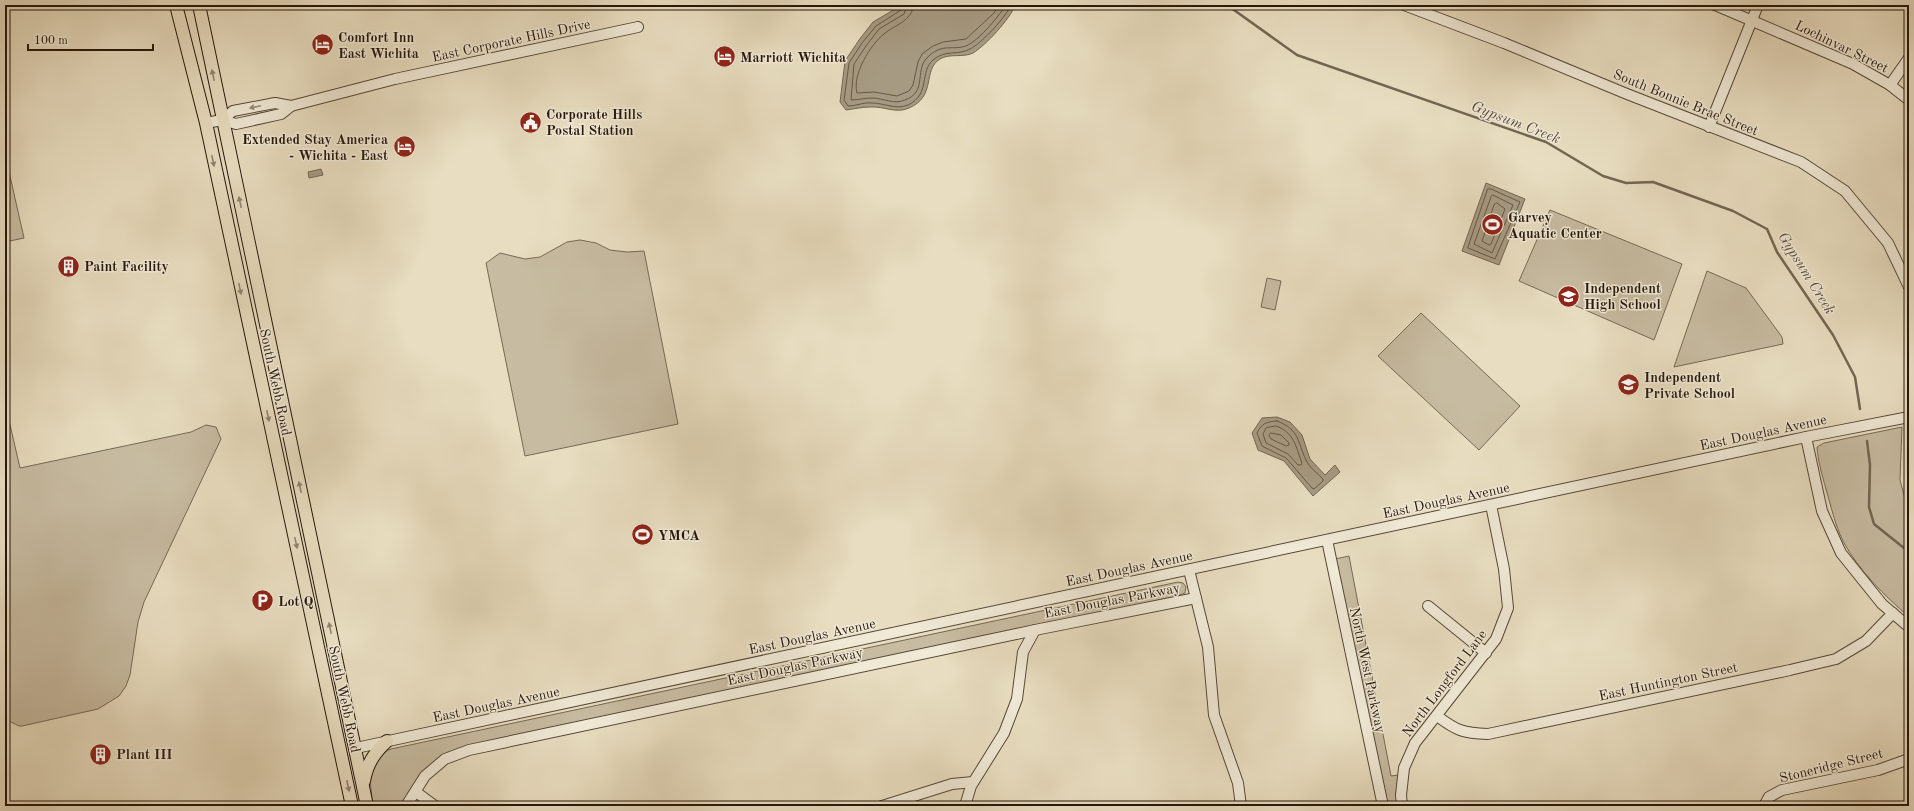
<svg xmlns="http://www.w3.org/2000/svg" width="1914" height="811" viewBox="0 0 1914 811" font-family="'Old Standard TT',serif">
	<rect width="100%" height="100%" fill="#e8ddc0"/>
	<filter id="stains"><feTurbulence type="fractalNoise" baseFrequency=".005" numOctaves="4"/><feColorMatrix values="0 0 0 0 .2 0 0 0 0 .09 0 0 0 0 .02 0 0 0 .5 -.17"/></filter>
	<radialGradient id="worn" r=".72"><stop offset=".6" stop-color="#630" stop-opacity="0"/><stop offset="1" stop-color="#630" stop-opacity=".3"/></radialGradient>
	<g fill="#c7bba1" stroke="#766956">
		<path d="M5,154L24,238L5,242Z"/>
		<path d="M1550,210L1682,264L1654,340L1519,281Z"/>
		<path d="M580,240L596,243L610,250L627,252L644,251L678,424L525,456L486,263L500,253L525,259L540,257L567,242Z"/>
		<path d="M1707,271L1746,288L1782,337L1783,344L1674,367Z"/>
		<path d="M1267,278L1281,281L1275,310L1261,307Z"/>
		<path d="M1421,313L1520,406L1479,450L1378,356Z"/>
		<path d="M5,403L20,468L191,432L206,425L216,427L221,439L144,602L138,622L130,675L126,686L119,696L98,709L22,726H19L5,719Z"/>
		<path d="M1902,427L1900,480L1909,513V617C1884,595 1859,571 1843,541C1835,525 1831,506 1826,489C1822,475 1818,461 1817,447L1824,443Z"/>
		<path d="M1349,556L1391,776L1398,775L1397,798L1398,806H1388L1335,559Z"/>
		<path d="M1178,582L1183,583L1186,587L1185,593L1172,598L455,751L401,806H373L369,772L383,752L391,749Z"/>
	</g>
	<g fill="#a69a82" stroke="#736652">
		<path d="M902,5H1015C1011,18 985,46 973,53C963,58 950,53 940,59C922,70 937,96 909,108C896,114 884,106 870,107C862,107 854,109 846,110L840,102L845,61L859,40L873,22Z"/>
		<path d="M321,169L323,175L309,178L308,172Z"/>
		<path d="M1486,183L1525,199L1499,265L1462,251Z"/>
		<path d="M1277,417L1290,422L1302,435L1310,459L1325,475L1335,465L1340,472L1313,496L1284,461L1258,450L1252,433L1262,418Z"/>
	</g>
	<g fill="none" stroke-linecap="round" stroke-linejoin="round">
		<g stroke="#665846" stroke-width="1">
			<path d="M902,5L901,10L876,26L862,43L849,63L844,100L848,106C856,106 864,102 872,103C884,103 896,110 908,105C931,94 919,72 933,60C946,49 957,56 970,49C982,43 1006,17 1011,5"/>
			<path d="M907,5L904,14L879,29L866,46L854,64L851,100C858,100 865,98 872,98C883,98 894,105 905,100C927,92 915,72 926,59C942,41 953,52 968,45C980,39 999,16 1006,5"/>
			<path d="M913,5C913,21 894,25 884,34C870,45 852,75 857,93L874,92L897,96L909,91L913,85L918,62L922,54L933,46L943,42L966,39L994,13L999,5"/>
			<path d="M1488,189H1491L1520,202L1495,259L1468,248Z"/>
			<path d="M1493,195L1513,205L1492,253L1474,244L1491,197Z"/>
			<path d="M1497,203L1505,209L1491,244L1489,245L1482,241L1494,205Z"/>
			<path d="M1277,421C1300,430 1297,441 1306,460C1309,467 1318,474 1323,479V481L1314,489L1312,488L1286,458L1262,446L1257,433C1262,423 1266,422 1277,421Z"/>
			<path d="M1276,426C1294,432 1296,447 1302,463L1301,465H1298L1288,454L1266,443L1263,434L1266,428Z"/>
			<path d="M1271,433L1281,435L1289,443V445L1286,446L1271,439L1269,435Z"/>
		</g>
		<g stroke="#736652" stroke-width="2.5">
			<path d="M1227,5L1297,55L1546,142L1603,176L1626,183L1653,182L1733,211L1767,229L1777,252L1833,335L1855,377L1860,409"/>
			<path d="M1867,441L1870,465L1869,507L1874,524L1909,552"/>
		</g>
		<defs>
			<g id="minor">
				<path d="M1404,5L1504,43L1627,94L1801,162L1845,191L1888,243L1909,287"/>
				<path d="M1715,5L1853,64L1890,85L1909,100"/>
				<path d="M1890,85L1909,58"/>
				<path d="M222,120L236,124L281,114L291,106"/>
				<path d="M206,123L222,120L233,111L275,103L291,106L395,79L638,27"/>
				<path d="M1709,127L1758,5"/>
				<path d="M1806,437L1822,511L1841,553L1882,604L1909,627"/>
				<path d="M1327,540L1383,806"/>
				<path d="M1189,570L1208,647L1214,715L1238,783L1241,806"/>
				<path d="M1428,606L1486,653"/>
				<path d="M1437,716C1457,731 1463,733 1488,734L1790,670L1836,659L1866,641L1893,613"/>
				<path d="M356,748L1806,437L1909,417"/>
				<path d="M416,792L435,806"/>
				<path d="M406,806L425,776L445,759L469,750L1035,630L1196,598"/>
				<path d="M882,806L952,784L973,782"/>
				<path d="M965,806L971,786L1004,733L1017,699L1023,652L1035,630"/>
				<path d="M1402,806L1401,795L1404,768L1415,743L1496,639L1508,608L1504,569L1491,505"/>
				<path d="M1764,806L1769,797L1782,790L1878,770L1909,759"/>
			</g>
			<g id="major">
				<path d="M176,5L206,123L352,806"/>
				<path d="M199,5L367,806"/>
				<path d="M364,781C367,764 374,753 387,741"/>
			</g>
		</defs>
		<use href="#minor" stroke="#564838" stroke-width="12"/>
		<use href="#major" stroke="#26170b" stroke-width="14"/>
		<use href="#minor" stroke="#f0e9d6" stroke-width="10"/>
		<use href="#major" stroke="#e8ddc0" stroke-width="12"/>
	</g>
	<defs><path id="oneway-solid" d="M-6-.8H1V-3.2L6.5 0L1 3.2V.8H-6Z"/></defs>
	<g fill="#91846f">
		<use href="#oneway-solid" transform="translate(213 75) rotate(-102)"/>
		<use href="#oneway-solid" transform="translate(213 161) rotate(78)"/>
		<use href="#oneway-solid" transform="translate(240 202) rotate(-102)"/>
		<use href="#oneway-solid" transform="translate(240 289) rotate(78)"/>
		<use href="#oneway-solid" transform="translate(268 416) rotate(78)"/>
		<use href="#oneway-solid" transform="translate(300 487) rotate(-102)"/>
		<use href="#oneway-solid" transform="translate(296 543) rotate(78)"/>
		<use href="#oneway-solid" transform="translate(330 628) rotate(-102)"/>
		<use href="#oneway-solid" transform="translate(348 786) rotate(78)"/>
	</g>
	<use fill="#958a7b" href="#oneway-solid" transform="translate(255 107) rotate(168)"/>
	<defs>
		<symbol id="hotel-disc" viewBox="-11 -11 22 22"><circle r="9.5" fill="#8f2418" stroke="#f0e9d6"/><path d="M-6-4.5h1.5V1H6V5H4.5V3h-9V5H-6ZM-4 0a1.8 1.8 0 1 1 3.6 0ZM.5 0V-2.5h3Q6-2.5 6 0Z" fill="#fff"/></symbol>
		<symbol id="civic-disc" viewBox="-11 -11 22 22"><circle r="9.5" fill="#8f2418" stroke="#f0e9d6"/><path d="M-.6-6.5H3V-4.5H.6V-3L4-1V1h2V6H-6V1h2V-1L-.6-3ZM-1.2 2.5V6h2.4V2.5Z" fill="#fff"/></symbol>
		<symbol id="stadium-disc" viewBox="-11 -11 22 22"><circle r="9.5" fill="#8f2418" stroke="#f0e9d6"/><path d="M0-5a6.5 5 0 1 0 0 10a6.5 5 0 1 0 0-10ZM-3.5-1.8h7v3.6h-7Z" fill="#fff"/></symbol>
		<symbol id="building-disc" viewBox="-11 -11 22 22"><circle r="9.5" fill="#8f2418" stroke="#f0e9d6"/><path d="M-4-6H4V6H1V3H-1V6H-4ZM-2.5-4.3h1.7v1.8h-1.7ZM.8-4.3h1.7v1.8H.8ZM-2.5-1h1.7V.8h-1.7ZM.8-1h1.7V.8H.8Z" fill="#fff"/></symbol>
		<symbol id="school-disc" viewBox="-11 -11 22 22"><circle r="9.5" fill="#8f2418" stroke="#f0e9d6"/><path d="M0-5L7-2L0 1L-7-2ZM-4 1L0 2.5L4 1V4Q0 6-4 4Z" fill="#fff"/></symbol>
		<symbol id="parking-disc" viewBox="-11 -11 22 22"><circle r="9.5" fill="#8f2418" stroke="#f0e9d6"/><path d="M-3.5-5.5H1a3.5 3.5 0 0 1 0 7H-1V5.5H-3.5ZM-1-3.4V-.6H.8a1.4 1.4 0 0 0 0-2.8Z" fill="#fff"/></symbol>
	</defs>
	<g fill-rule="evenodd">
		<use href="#hotel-disc" x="310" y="32" width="25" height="25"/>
		<use href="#hotel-disc" x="712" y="44" width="25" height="25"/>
		<use href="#civic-disc" x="518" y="110" width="25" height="25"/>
		<use href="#hotel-disc" x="392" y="134" width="25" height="25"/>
		<use href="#stadium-disc" x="1480" y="212" width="25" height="25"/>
		<use href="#building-disc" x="56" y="254" width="25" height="25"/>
		<use href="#school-disc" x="1556" y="284" width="25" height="25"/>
		<use href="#school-disc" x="1616" y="372" width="25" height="25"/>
		<use href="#stadium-disc" x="630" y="522" width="25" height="25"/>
		<use href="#parking-disc" x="250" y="588" width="25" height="25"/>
		<use href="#building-disc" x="88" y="742" width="25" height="25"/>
	</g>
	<g text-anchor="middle" stroke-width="3" stroke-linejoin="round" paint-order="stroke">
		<g font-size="14" font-weight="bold" fill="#26170b" stroke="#f0e9d6" text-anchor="start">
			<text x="338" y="42">Comfort Inn<tspan x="338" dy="16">East Wichita</tspan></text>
			<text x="740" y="62">Marriott Wichita</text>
			<text x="546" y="119">Corporate Hills<tspan x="546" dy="16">Postal Station</tspan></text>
			<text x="388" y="144" text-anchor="end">Extended Stay America<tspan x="388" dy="16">- Wichita - East</tspan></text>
			<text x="1508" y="222">Garvey<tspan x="1508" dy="16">Aquatic Center</tspan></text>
			<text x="84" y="271">Paint Facility</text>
			<text x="1584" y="293">Independent<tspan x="1584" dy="16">High School</tspan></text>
			<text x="1644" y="382">Independent<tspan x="1644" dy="16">Private School</tspan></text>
			<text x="658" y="540">YMCA</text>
			<text x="278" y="606">Lot Q</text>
			<text x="116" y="759">Plant III</text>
		</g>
		<g font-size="14" fill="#26170b" stroke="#f0e9d6">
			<text transform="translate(511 40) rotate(-12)" y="5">East Corporate Hills Drive</text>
			<text transform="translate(1842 46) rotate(26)" y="5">Lochinvar Street</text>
			<text transform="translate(1686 102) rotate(22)" y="5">South Bonnie Brae Street</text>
			<text transform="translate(276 382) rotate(78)" y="5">South Webb Road</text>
			<text transform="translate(1763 432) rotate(-12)" y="5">East Douglas Avenue</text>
			<text transform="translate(1446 500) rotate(-12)" y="5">East Douglas Avenue</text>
			<text transform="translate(1129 568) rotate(-12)" y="5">East Douglas Avenue</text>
			<text transform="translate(1112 600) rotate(-11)" y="5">East Douglas Parkway</text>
			<text transform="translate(812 636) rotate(-12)" y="5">East Douglas Avenue</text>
			<text transform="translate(795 666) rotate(-12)" y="5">East Douglas Parkway</text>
			<text transform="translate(1368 670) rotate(78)" y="5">North West Parkway</text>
			<text transform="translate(1668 681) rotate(-12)" y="5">East Huntington Street</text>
			<text transform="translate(1444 683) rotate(-53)" y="5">North Longford Lane</text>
			<text transform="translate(345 699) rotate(78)" y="5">South Webb Road</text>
			<text transform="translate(496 704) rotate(-12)" y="5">East Douglas Avenue</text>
			<text transform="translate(1831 765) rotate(-14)" y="5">Stoneridge Street</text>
		</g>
		<g font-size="15" font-style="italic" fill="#594b3b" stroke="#f0e9d6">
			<text transform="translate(1516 122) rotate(21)" y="5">Gypsum Creek</text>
			<text transform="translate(1807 273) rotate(58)" y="5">Gypsum Creek</text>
		</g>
	</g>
	<rect width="1914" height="811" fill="none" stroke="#e8ddc0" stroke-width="20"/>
	<rect x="6" y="6" width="1902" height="799" fill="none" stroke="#26170b" stroke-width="2"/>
	<rect x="10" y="10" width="1894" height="791" fill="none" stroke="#26170b"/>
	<path d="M28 44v6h125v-6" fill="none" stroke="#26170b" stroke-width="2"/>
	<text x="34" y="44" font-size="12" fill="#26170b" stroke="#f0e9d6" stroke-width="3" paint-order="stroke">100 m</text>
	<rect width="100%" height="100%" filter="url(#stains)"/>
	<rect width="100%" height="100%" fill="url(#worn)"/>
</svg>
